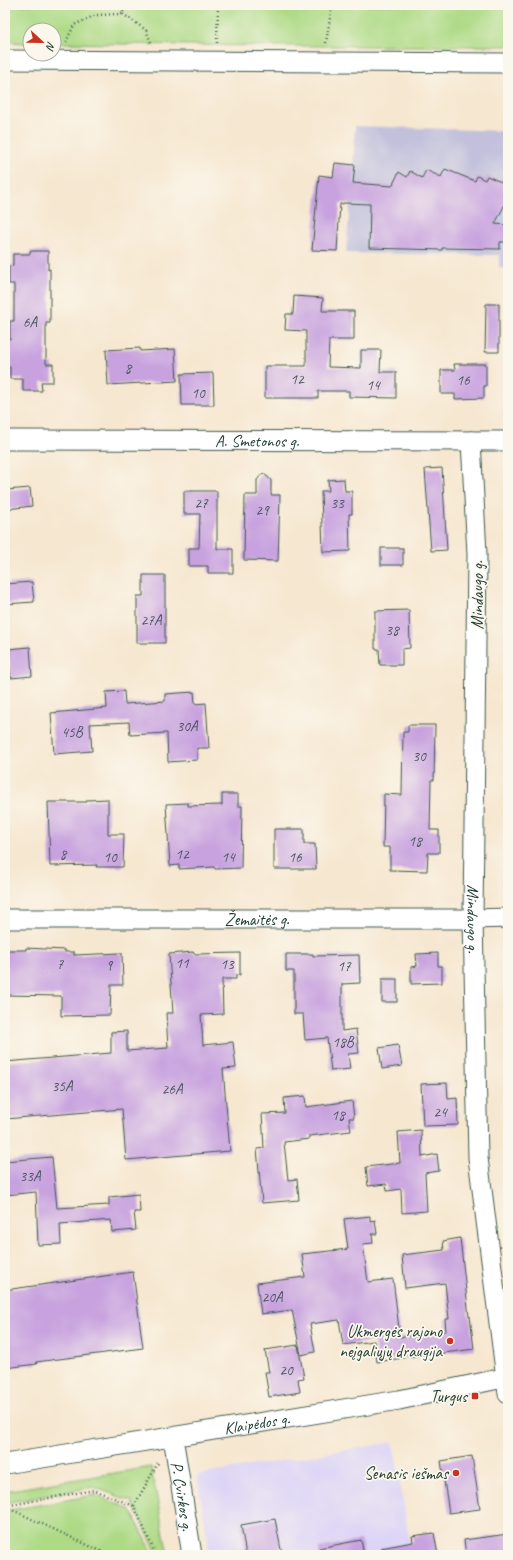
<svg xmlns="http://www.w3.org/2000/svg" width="513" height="1560" viewBox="0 0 513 1560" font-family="Caveat,sans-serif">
	<rect width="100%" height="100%" fill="#fbf7ec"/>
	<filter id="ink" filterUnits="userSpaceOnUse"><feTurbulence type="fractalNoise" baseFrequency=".025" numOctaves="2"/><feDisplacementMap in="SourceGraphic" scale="8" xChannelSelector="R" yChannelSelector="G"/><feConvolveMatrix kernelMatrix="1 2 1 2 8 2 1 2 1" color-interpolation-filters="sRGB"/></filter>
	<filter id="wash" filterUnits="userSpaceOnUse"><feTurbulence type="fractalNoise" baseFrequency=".012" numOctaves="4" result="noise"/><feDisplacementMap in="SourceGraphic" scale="16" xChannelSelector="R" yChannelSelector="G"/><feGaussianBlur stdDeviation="0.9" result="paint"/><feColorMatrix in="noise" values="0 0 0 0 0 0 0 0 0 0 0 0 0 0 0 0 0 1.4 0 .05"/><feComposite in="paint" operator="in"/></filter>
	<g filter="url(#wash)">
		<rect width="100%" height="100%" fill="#f6e7d0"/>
		<path fill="#ddd5f6" d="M393,1442L412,1555H210L197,1475Z"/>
		<path fill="#c2c1dc" d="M355,126L508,131V269L499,268V255L346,253L354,154Z"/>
		<g fill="#aeda86" stroke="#668c5d">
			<path d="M5,5H508V46H261L54,43V30H30V43L5,42Z"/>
			<path d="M151,1467L168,1555H158L131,1501L93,1487L5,1503V1491Z"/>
			<path d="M95,1495L130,1509L154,1555H5V1511Z"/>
		</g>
		<g id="blocks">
			<g fill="#c7a2df">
				<path d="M335,163L355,165L353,183L392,186L399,172L407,177L410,171L422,178L426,170L441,177L445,169L475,181L477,176L485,180L487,176L508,185V198L495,224L508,225V242H500V249L442,248V250L369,248L370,204L343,203V204H340L337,251L312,250L319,175L333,177Z"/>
				<path d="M30,251H48V270L50,269V323H46V364H53V382H41L42,391H23V379H10V367H5V350H7V339H10V321H14V284H9V266L13,265V254H30Z"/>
				<path d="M294,296L323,298L322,311H354V340H329L328,367L361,368V350H381L380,372H396V398L349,397V391H318V398H265V366H306V331L285,330L286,314H293Z"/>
				<path d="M486,304H499V352H485Z"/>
				<path d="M140,348V351L175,349L177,381L108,385L106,350Z"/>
				<path d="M454,364H486V386H484V398L455,399V394H441V370H455Z"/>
				<path d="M213,373L214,405H182L181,374Z"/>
				<path d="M442,468L447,550L431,551L425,469Z"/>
				<path d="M263,473L271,480V495H280L278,561L244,560L245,495H257V480Z"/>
				<path d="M344,479L345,491H352V514H349L350,551L323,552L321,491H329L328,480Z"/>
				<path d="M30,488L32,506L7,509L6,490Z"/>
				<path d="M184,491H217V549H233V573H208V566H189V548H199L200,514H184Z"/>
				<rect x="381" y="548" width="22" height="17"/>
				<path d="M143,575H165V643H137V596H143Z"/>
				<path d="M32,582L34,602L5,604V584Z"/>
				<path d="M409,610L410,648L402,649V665H380L379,649H375V611Z"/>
				<path d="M30,647L32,676L11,678L8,649Z"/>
				<path d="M124,691L125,704L165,701V694L194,692L195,704L206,703L209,748H197V760L168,762L167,733L130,735L129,722L90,724L92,751L54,754L51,713L107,708L106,692Z"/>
				<path d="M408,725H435L434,780H431L430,830H439V853H428L427,871L390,870V847H383L384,794L402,795L403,732H408Z"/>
				<path d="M222,794H238V806H242L241,868L215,869L214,867L179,869V865L170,866L166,804L188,803V806L222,805Z"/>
				<path d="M108,799V834H124L123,867H96L97,865L50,866L48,802H87V800Z"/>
				<path d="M274,829H304V844H315L316,869H274Z"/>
				<path d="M26,948L65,950V952H74V955L122,953L123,985H111L110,1015L61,1016V996L5,995V950H26Z"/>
				<path d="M193,952L194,954L240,953V975H236V979H222L223,1014L201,1015L203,1045L233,1042L236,1068L223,1069L230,1151L126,1160L122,1109L5,1119V1062L111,1053V1032L127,1031V1051L168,1048L166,1013H173L169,954Z"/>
				<path d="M438,953V966H442V983L411,984V967L417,966L416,954Z"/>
				<path d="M286,954H313V956L359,955L360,983L342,984V1031L356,1029L359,1053L348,1054L350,1069L331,1071L327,1038L305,1040L303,1014H294V971H286Z"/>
				<rect x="382" y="979" width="15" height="23"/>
				<path d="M398,1045L402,1066L382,1069L379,1048Z"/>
				<path d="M447,1083L448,1099L457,1098L458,1125L423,1126L421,1084Z"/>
				<path d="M305,1096L306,1107L352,1101L354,1118H349L351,1131L309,1136V1139L284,1142L288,1180L297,1179L299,1200L262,1203L257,1149L264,1148L262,1114L285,1113L284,1098Z"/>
				<path d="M421,1130L422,1157L437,1154L439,1171L425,1173L427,1211L402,1213L401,1189L387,1191L386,1184L368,1186L366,1167L400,1163L398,1132Z"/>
				<path d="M52,1157L57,1208L109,1205V1197L139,1194L140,1212H134L136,1230L112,1232L111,1220L60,1224L61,1244L38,1245L36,1192L5,1195V1161Z"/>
				<path d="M370,1216V1221L375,1220L377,1234H372L373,1243L363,1244L368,1282L393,1279L400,1337L446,1331L445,1319H449L445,1283L405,1288L402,1255L444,1250L443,1241L460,1238L469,1317L470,1316L474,1349L429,1355V1354L377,1362L374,1341L343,1345L339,1320L310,1324L315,1352L301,1355L292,1310L261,1314L257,1283L305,1277L302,1254L348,1249L344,1219Z"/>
				<path d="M133,1272L143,1348L36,1362L37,1364L5,1368V1290Z"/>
				<path d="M298,1345L304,1378L298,1379L300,1392L269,1397L265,1372H269L265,1350Z"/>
				<path d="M472,1456L480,1509L449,1513L441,1461Z"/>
				<path d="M275,1519L282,1555H246L241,1525Z"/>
				<path d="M434,1533L438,1555H381V1548L413,1542L412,1536Z"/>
				<path d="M508,1534V1555H466L464,1540Z"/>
				<path d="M361,1540L364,1555H319V1548Z"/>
			</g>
		</g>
	</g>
	<g filter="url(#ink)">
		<use href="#blocks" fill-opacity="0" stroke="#3f564b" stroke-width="1"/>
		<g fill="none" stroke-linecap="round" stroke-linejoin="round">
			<defs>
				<g id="minor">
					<path d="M5,60L508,63"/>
					<path id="s1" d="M5,440L508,441"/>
					<path id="s2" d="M471,441L477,554L473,919L478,1158L508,1394"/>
					<path id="s3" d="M5,919H473L508,918"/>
					<path id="s4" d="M173,1437L192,1555"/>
					<path id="s5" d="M5,1464L399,1400L508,1377"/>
				</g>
			</defs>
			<use href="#minor" stroke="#3f564b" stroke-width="21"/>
			<g stroke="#3f564b" stroke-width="2.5" stroke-dasharray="1 3" stroke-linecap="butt">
				<path d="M123,14L146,30L151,43"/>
				<path d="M66,42L74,25L96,15L123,14V5"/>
				<path d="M217,43L218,5"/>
				<path d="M326,43L332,5"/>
				<path d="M5,1506L94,1490L134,1506L156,1555"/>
				<path d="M134,1506L158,1463"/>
				<path d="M6,1507L109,1555"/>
				<path d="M5,1535L9,1555"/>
			</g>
			<use href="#minor" stroke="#fff" stroke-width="19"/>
		</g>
	</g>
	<g fill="#c8321e" stroke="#fbf7ec" stroke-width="1.5">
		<circle cx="450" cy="1341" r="4"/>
		<rect x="471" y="1392" width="8" height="8" rx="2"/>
		<circle cx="456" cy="1473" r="4"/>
	</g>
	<g text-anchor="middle" stroke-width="3.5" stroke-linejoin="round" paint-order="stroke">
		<g font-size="15" fill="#49565f">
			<text x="30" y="327">6A</text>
			<text x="128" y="373">8</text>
			<text x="297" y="384">12</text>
			<text x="463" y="385">16</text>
			<text x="373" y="390">14</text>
			<text x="198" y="398">10</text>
			<text x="201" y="508">27</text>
			<text x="337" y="508">33</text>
			<text x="262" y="515">29</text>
			<text x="151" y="625">27A</text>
			<text x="392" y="635">38</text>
			<text x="187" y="731">30A</text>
			<text x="72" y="737">45B</text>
			<text x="419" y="761">30</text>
			<text x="415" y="846">18</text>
			<text x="63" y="859">8</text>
			<text x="182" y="859">12</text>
			<text x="110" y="862">10</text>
			<text x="228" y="862">14</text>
			<text x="295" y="862">16</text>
			<text x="182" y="968">11</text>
			<text x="60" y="969">7</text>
			<text x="227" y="969">13</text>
			<text x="109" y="970">9</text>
			<text x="344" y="971">17</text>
			<text x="343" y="1047">18B</text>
			<text x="62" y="1091">35A</text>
			<text x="172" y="1094">26A</text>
			<text x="440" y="1117">24</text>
			<text x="338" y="1120">18</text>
			<text x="30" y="1181">33A</text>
			<text x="272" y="1302">20A</text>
			<text x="286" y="1375">20</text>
		</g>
		<g font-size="17" fill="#1f3d34" stroke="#fbf7ec">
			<text dy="6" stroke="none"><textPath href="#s1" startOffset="252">A. Smetonos g.</textPath></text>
			<text transform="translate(477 595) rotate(-90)" y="6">Mindaugo g.</text>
			<text dy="6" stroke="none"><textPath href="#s3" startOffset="252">Žemaitės g.</textPath></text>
			<text dy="6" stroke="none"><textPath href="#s2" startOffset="478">Mindaugo g.</textPath></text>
			<text dy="6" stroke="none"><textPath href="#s5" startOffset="255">Klaipėdos g.</textPath></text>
			<text dy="6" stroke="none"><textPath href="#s4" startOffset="60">P. Cvirkos g.</textPath></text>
		</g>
		<g font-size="17" fill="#1f3d34" stroke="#fbf7ec" text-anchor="end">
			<text x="442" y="1337">Ukmergės rajono<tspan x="442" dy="20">neįgaliųjų draugija</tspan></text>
			<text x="467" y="1402">Turgus</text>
			<text x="448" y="1479">Senasis iešmas</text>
		</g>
	</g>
	<rect width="513" height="1560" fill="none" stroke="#fbf7ec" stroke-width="20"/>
	<g transform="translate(42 42) rotate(112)"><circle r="19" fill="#fbf7ec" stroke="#a3ada2"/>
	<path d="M0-3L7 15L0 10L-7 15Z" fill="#c8321e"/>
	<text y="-6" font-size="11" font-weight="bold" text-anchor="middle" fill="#1f3d34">N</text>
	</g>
</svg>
